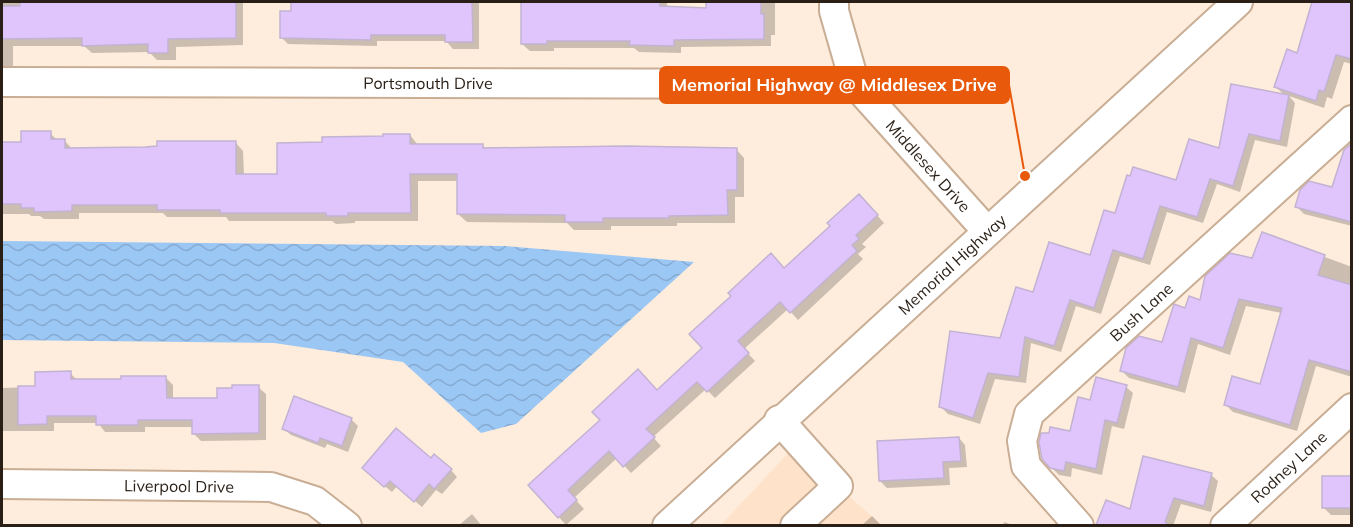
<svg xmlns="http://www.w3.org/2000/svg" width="1353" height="527" viewBox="0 0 1353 527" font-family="Mulish,sans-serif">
	<defs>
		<pattern id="water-waves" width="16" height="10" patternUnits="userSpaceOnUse" patternTransform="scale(1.5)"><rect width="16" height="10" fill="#9bc7f5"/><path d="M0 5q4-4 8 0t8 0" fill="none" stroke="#86aad1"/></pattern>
	</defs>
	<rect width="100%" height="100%" fill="#feeddd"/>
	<path fill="#fee3ca" d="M793,448L882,525L720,526Z"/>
	<path fill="url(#water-waves)" d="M2,241L505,246L694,262L516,424L481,433L403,362L274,343L2,340Z"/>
	<g fill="#0003">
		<path d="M2,2H243V45L176,47V60H157L149,52L92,53L84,46H13V69H2Z"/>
		<path d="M293,2H479V49H453L446,41H377V46L288,44L281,37L293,13Z"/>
		<path d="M522,2H667V8L706,9V2H775V35H771V46L681,47V53L639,52L634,48H554V51H530L522,44Z"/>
		<path d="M1338,2H1352V64L1344,62L1332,99L1327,97L1324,108L1289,96L1295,103L1287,147L1255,140L1240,192L1217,184L1203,223L1167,212L1150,265L1120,256L1101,314L1076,306L1061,352L1031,343L1026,383L995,379L980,424L948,414L941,407L1001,340L1034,294L1091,257L1116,215L1177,182L1220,150L1284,95L1276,87L1298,55L1333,18Z"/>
		<path d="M50,133L58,141H65L73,150L145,149L235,142L243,151L244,175H279L323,144L410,135L418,145H482L487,150L736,149L744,158V197H735V223H677V226H611V230H574L567,223L467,222L458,214V181H418V221H355V223L336,224L332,221H229L226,217H167L163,213H79V219H44L40,216H31L29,214H2V143H22Z"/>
		<path d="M1352,145V226L1304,214L1297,207L1333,189Z"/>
		<path d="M866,203L884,223L862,244L866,247L858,254L863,259L798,320L788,309L744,349L755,361L715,398L706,389L653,437L661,446L631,473L617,458L574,498L584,509L566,525L530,485L658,392L785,269Z"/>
		<path d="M1262,234L1352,267V377L1316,366L1297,431L1233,412L1226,405L1261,385L1282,313L1246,306L1230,355L1198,344L1185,393L1129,378L1121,370L1163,344L1186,310L1201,302L1253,260Z"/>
		<path d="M70,373L78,381H122L165,377L173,385V399H219L258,387L266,394V440L201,441L193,433V427H145V432H105L98,423H54V431H2V388L36,387Z"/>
		<path d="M1126,387L1133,393L1124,429L1112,426L1102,475L1072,468L1071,477L1059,475L1051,467L1071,433L1091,402Z"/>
		<path d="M351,419L358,426L348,452L327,444L325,448L291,435L284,429Z"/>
		<path d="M959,438L965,445L967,467L949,468L950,485L887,488L880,481Z"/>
		<path d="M431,460L451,470L457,477L442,494L436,490L422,507L397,486L392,492L371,475Z"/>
		<path d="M1211,475L1218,481L1211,512L1181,504L1173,526H1098L1107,502L1131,511Z"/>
		<path d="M1352,478V515H1331L1324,508Z"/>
		<path d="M472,514L482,526H458Z"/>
		<path d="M872,516L882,526H861Z"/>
		<path d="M1004,522L1016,526H1003Z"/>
	</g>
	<g fill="#e0c5fc" stroke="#c2b3d2" stroke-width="1.5">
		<path d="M20,2H236V38L168,39V53H148V44L82,46V38L2,39V6H20Z"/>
		<path d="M291,2H472L473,42H445V35H371V40L280,38V11H291Z"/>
		<path d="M521,2H660V6L706,8V2H761V14H764V39L674,40V46L629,45L630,41H547V44H521Z"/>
		<path d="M1312,2H1352V59L1336,55L1324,92L1319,90L1316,101L1274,87L1287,49L1297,53Z"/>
		<path d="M1231,84L1289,95L1280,141L1249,134L1233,186L1210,179L1197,217L1160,206L1143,259L1113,250L1094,308L1070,300L1054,346L1025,337L1019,377L988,373L973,418L939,407L950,331L1000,338L1016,287L1033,292L1049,242L1090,255L1104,210L1115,213L1127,175L1130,176L1133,167L1176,180L1189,139L1219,148Z"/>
		<path d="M21,131H51V139H65V148L145,147L157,146V141H236V174H277V143L322,142V137L383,136V134H410V144H483V148L625,146L737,148V190H727L728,215L669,216V218H603V222H565V215L457,214V174H410L411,213H348V216H326V213H220V210H157V205H72V211L34,212V208H21V204H2V142H21Z"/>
		<path d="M1352,143V222L1295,207L1300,190L1309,181L1332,187L1344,150Z"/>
		<path d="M859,194L878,215L856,235L859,239L852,245L857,251L790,313L780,302L738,341L749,353L707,392L697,382L646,429L655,437L623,467L609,451L568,490L577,500L558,518L528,485L600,420L592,412L638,369L657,390L702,348L689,334L731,296L728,293L771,253L784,268L830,226L827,223Z"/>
		<path d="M1262,232L1325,255L1318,275L1352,285V372L1309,360L1290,425L1224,405L1232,376L1260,384L1282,308L1239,299L1223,348L1191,338L1178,387L1120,371L1126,348L1139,336L1162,342L1174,304L1185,308L1189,296L1200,300L1205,276L1230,253L1252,258Z"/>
		<path d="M71,371V379H121V376H166L167,398H217V388H232V385H259V433L192,434V420H138V425H96V416H47V424L18,425V386H35V372Z"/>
		<path d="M1096,377L1127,385L1117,423L1105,420L1096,469L1066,462L1064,471L1050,468L1042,459L1039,442L1041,433H1049L1050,427L1070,431L1078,397L1090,400Z"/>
		<path d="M294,396L352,418L342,446L320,438L318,443L282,429Z"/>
		<path d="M396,428L431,458L434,454L452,469L434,489L429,484L414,502L390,481L384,487L362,468Z"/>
		<path d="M959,437L961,461L943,462L944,478L879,481L877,441Z"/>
		<path d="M1143,456L1212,473L1204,506L1174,498L1165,522L1167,523V525H1096L1106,500L1130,509Z"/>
		<rect x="1322" y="476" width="30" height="32"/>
	</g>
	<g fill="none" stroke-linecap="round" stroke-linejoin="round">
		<defs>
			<g id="minor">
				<path id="s1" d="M834,2V11L855,84L986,230"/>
				<path id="s2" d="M2,82L855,84"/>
				<path d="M779,420L838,486L795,526"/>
				<path id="s3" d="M2,484L271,487L315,501L347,526"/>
				<path id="s4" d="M667,526L1238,2"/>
				<path id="s5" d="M1079,526L1026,466L1022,441L1029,414L1352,120"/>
				<path id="s6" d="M1225,526L1352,408"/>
			</g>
		</defs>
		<use href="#minor" stroke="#c9ae95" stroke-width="32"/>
		<use href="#minor" stroke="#fff" stroke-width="28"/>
	</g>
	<g text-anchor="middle" stroke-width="4.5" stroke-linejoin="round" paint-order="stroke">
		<g font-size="16" fill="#291f16" stroke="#fff">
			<text dy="6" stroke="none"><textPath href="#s2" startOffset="426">Portsmouth Drive</textPath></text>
			<text dy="6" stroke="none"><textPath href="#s1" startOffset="195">Middlesex Drive</textPath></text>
			<text dy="6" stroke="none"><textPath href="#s4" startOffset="387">Memorial Highway</textPath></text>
			<text dy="6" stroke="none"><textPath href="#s5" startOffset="285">Bush Lane</textPath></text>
			<text dy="6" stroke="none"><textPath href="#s6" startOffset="87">Rodney Lane</textPath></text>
			<text dy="6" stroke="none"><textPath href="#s3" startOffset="177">Liverpool Drive</textPath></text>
		</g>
	</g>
	<path fill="none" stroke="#e8590c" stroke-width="2" d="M1025 176L1009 85"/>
	<circle fill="#e8590c" stroke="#fff" stroke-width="2" cx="1025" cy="176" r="6"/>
	<rect fill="#e8590c" stroke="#e8590c" stroke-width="2" x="660" y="67" width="349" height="36" rx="6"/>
	<g font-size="18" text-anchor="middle" font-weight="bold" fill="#fff">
		<text x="834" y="91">Memorial Highway @ Middlesex Drive</text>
	</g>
	<rect width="1353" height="527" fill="none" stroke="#291f16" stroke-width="6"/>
</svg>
